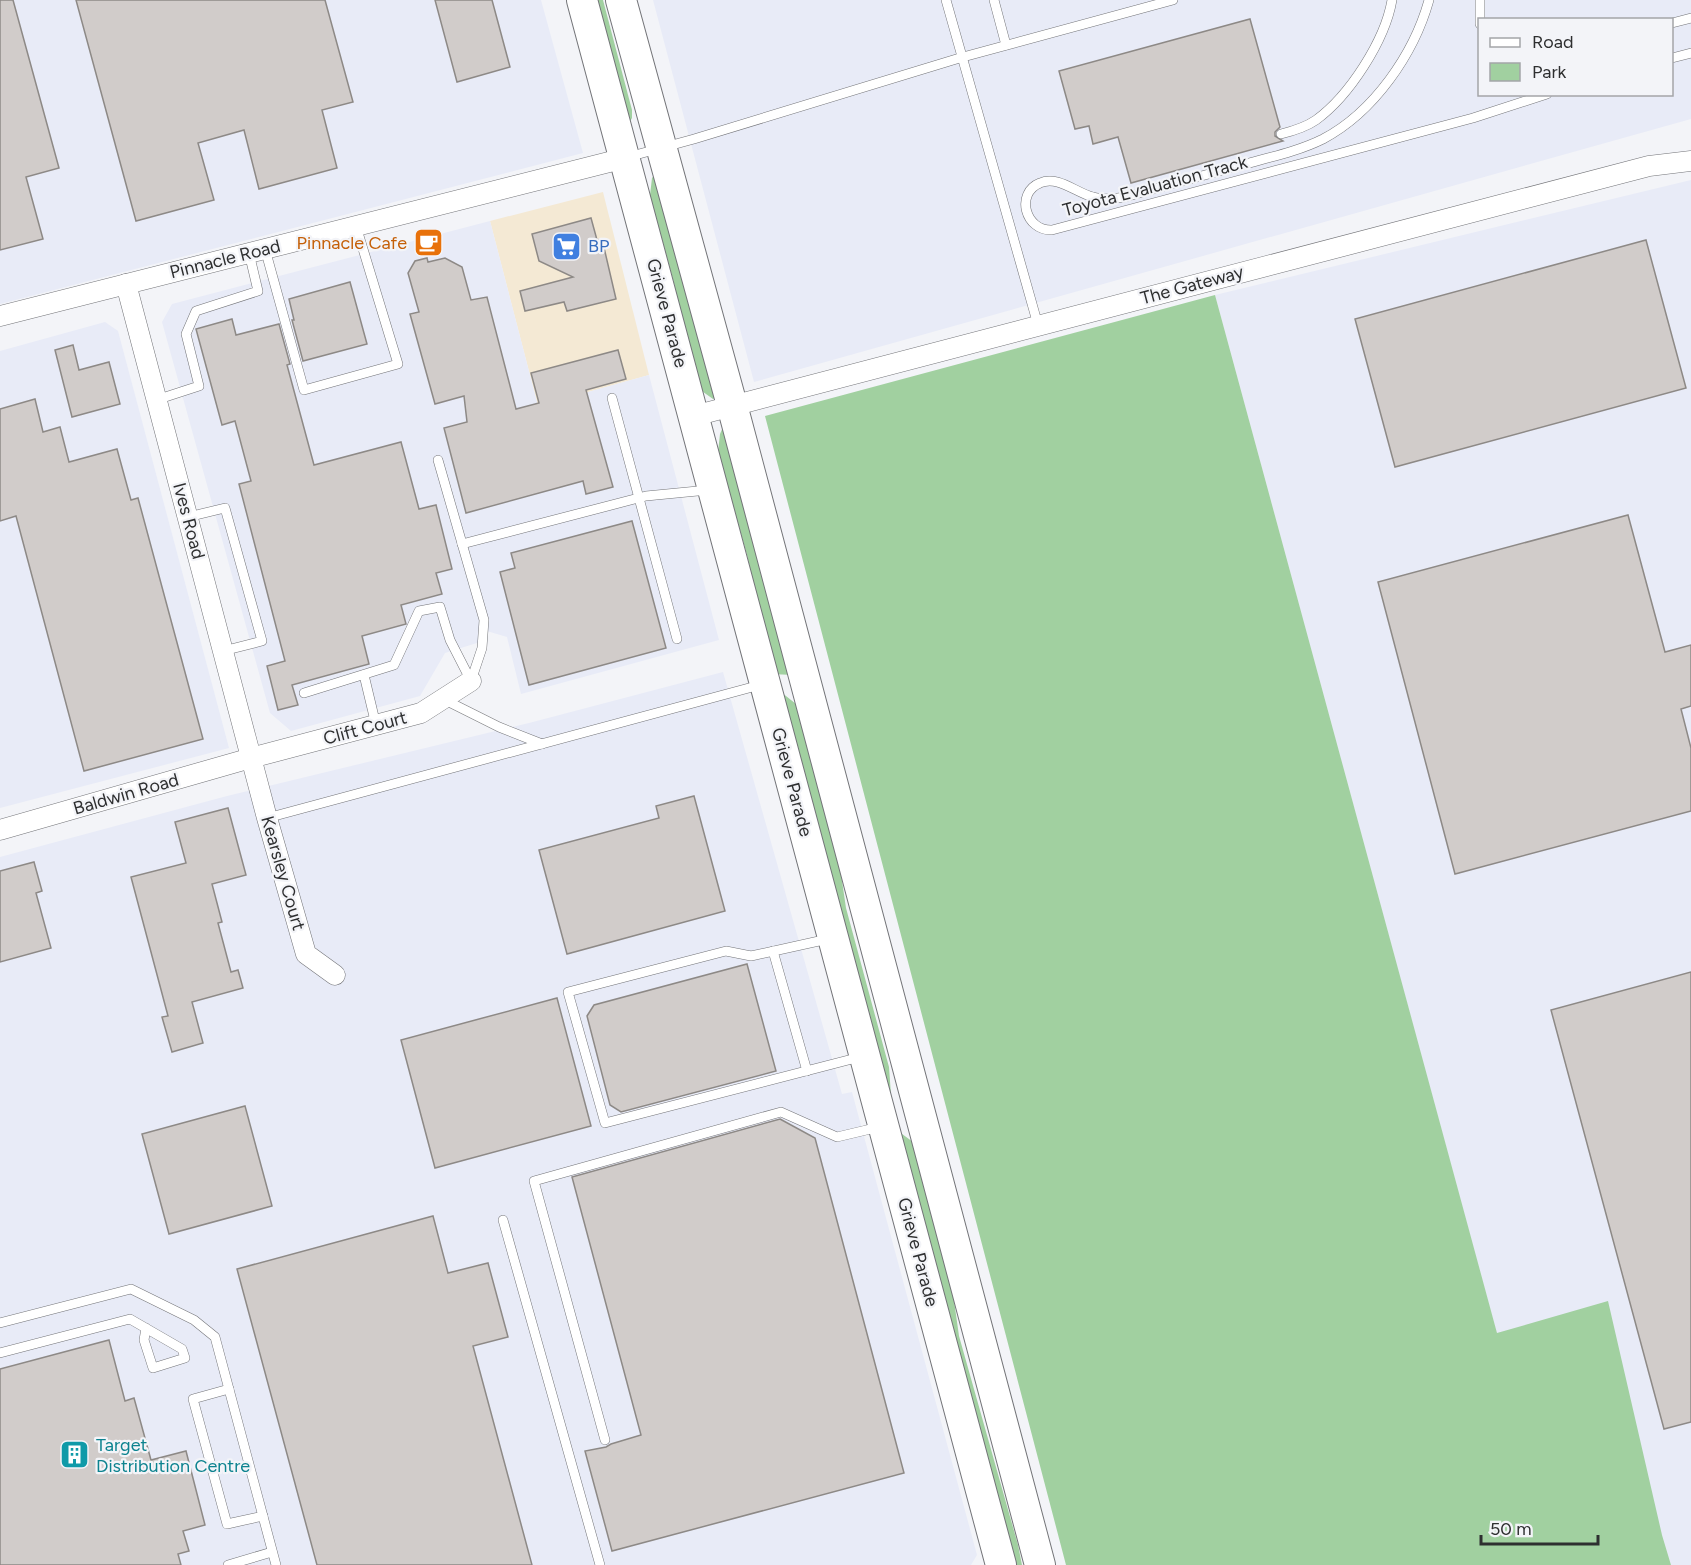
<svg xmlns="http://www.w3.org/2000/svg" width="1691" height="1565" viewBox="0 0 1691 1565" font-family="Figtree,sans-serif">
	<rect width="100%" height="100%" fill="#f3f4f8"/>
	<path fill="#f4e9d4" d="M603,192L649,375L538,406L490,221Z"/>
	<g fill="#e8ebf7" fill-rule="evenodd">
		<path d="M0,0H541L583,153L0,304Z"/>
		<path d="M653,0H1691V119L754,382ZM1480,20H1672V94H1480Z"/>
		<path d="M1691,180V1565H1671L1662,1535L1497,1334L1215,295Z"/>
		<path d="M490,221L538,406L649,375L719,640L521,694L507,637L480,629V642L445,653L420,696L291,731L270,713L162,322L172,304Z"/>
		<path d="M105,322L118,331L229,748L0,808V351Z"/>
		<path d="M723,672L842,1094L852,1092L977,1555L971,1565H0V857L227,796L529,723Z"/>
	</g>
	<g fill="#a1d0a0">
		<path d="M589,0H603L632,110V118L628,125Z"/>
		<path d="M655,174L716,397L713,399L699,389L687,362L674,283L650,195L652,178Z"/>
		<path d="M1215,295L1497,1333L1608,1301L1662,1535L1671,1565H1066L765,416Z"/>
		<path d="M723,427L794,675L770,674L762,621L747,555L718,452L720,434Z"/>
		<path d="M781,692L796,704L836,840L846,908L889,1067L891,1095Z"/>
		<path d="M898,1131L913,1142L949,1265L959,1336L1018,1545L1022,1565H1009Z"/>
	</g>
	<g fill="#d1ccca" stroke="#8d8986" stroke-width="1.5">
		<path d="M0,0H13L59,168L26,177L43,239L0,250Z"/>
		<path d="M76,0H325L353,102L322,110L337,168L259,189L244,130L198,143L214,200L136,221Z"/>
		<path d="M435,0H492L510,67L457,82Z"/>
		<path d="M1250,19L1280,127L1275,132V136L1283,141L1131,183L1118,137L1093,144L1089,126L1075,129L1059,71Z"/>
		<path d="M591,218L597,240L602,239L616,299L567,311L564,302L525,311L520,291L573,277L539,261L532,234Z"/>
		<path d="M1646,240L1686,388L1395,467L1355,319Z"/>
		<path d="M427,258L428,262L445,258L462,267L471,300L487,297L516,409L539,403L531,373L618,350L626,379L586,390L613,487L586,494L583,481L466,513L444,428L467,422L464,396L435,404L410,314L419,312L408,273L415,261Z"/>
		<path d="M350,282L367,344L303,361L292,320H294L289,299Z"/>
		<path d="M232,319L236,335L279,324L290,364L287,365L314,465L401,442L419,509L436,505L452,569L436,573L442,594L401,605L406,624L362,636L369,664L292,685L298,705L278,710L267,666L285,661L239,484L251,481L235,421L222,425L196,329Z"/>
		<path d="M73,345L79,370L109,362L120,404L72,417L55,350Z"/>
		<path d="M35,399L43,432L60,427L69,462L117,449L131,500L138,498L203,739L84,771L16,516L0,521V409Z"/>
		<path d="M1628,515L1665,652L1691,645V706L1681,709L1691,748V811L1455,874L1378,582Z"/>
		<path d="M632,521L666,648L529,685L500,572L515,568L511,553Z"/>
		<path d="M694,796L725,911L567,954L539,850L659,818L656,806Z"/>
		<path d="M228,808L246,875L212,884L222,922L218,923L231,972L238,970L243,988L192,1002L203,1043L172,1052L162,1017L168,1016L131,877L186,863L175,822Z"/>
		<path d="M34,862L42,891L36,893L51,948L0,962V871Z"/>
		<path d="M747,964L776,1071L621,1112L610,1105L587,1016L594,1005Z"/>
		<path d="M1691,972V1422L1664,1429L1551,1010Z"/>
		<path d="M557,998L591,1126L435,1168L401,1040Z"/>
		<path d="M245,1106L272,1206L169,1234L142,1134Z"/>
		<path d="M780,1119L815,1138L904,1473L612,1551L585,1451L606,1447L611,1444L641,1435L572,1177Z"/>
		<path d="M433,1216L448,1273L488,1263L508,1337L473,1346L532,1565H317L237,1269Z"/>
		<path d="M109,1340L125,1401L134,1398L151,1460L186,1451L205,1525L183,1531L189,1551L178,1554L181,1565H0V1369Z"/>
	</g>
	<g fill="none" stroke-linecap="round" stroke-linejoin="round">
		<defs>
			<g id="service">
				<path d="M946,0L1038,325"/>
				<path d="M994,0L1006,45"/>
				<path d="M1429,0C1414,54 1374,112 1323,139C1299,151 1271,157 1245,164C1205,175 1165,186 1125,197C1114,199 1104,200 1093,197C1076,193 1058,175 1040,183C1015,193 1025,231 1052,230L1473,118L1547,94"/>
				<path d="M1672,23L1691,18"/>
				<path d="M1480,24V0"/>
				<path d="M1672,58L1691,53"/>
				<path d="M1281,134C1293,131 1306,127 1316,120C1349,96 1385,41 1392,0"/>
				<path d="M628,157L694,139L963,57L1173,0"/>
				<path d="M265,249L304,390L398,364L356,226"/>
				<path d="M612,398L677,639"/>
				<path d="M156,400L199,386L186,334L196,311L258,291L249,253"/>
				<path d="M438,460L484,620L482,648L471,681"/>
				<path d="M188,517L225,508L262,641L223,651"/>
				<path d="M462,544L646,496L708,490"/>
				<path d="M364,675L376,725"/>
				<path d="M304,693L394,665L419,611L440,607L450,640L471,681"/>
				<path d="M443,699L499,727L542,744"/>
				<path d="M267,818L760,685"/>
				<path d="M828,939L751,956L726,951L568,992L605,1123L860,1057"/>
				<path d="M773,951L807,1071"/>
				<path d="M503,1220L600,1565"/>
				<path d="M0,1323L131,1289L194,1320L215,1337L276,1565"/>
				<path d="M0,1353L130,1319L182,1349L185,1358L153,1368L144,1340L146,1328"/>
				<path d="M229,1389L193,1399L227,1524L263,1516"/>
				<path d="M605,1440L534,1181L781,1112L837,1137L879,1127"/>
				<path d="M228,1565L272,1552"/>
			</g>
			<g id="minor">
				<path d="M126,284L267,818L306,954L335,975"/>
				<path d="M0,316L625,158"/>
				<path d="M694,416L1649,166L1691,161"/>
				<path d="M0,830L251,758L421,713L471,681"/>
			</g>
			<g id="primary">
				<path d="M582,0L1001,1565"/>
				<path d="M621,0L732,405L1040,1565"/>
			</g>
		</defs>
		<use href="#service" stroke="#737478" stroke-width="10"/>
		<use href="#minor" stroke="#737478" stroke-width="21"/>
		<use href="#primary" stroke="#737478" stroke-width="32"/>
		<use href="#service" stroke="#fff" stroke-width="9"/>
		<use href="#minor" stroke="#fff" stroke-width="20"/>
		<use href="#primary" stroke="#fff" stroke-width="30"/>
	</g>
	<defs>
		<symbol id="cafe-square" viewBox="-11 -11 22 22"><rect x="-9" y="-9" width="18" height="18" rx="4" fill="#e8710a" stroke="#f3f4f8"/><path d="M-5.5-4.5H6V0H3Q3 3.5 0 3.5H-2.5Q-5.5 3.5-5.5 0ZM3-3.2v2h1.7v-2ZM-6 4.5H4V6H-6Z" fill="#fff"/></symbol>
		<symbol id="supermarket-square" viewBox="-11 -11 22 22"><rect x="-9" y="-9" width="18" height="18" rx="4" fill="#3f7fe0" stroke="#f3f4f8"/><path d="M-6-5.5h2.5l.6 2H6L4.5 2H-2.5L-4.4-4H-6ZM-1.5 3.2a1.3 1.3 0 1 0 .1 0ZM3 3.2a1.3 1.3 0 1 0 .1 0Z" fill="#fff"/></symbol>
		<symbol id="building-square" viewBox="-11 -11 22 22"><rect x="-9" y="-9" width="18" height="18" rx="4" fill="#0f9aa8" stroke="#f3f4f8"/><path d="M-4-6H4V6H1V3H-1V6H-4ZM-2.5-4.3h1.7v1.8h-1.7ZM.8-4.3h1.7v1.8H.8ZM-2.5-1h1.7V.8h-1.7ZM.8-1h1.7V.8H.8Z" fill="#fff"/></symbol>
	</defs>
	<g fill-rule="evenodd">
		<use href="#cafe-square" x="412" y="226" width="33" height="33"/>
		<use href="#supermarket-square" x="550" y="230" width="33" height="33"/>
		<use href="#building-square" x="58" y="1438" width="33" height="33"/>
	</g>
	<g text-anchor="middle" stroke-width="4.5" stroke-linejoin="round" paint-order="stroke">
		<g font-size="18" fill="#2e2f30" stroke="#f3f4f8">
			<text transform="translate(1155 186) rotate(-15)" y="6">Toyota Evaluation Track</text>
			<text transform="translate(225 259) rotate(-14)" y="6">Pinnacle Road</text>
			<text transform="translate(1192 285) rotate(-15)" y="6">The Gateway</text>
			<text transform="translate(667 313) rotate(75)" y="6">Grieve Parade</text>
			<text transform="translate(189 521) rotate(75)" y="6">Ives Road</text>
			<text transform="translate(365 728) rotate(-15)" y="6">Clift Court</text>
			<text transform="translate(792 782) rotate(75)" y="6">Grieve Parade</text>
			<text transform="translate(126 794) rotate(-16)" y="6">Baldwin Road</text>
			<text transform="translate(283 873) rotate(74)" y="6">Kearsley Court</text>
			<text transform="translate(918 1252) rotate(75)" y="6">Grieve Parade</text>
		</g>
		<g font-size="18" fill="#c56008" stroke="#f3f4f8" text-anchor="end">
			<text x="407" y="249">Pinnacle Cafe</text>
		</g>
		<g font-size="18" fill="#366cbe" stroke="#f3f4f8" text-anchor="start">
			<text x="588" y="252">BP</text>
		</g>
		<g font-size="18" fill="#0d838f" stroke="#f3f4f8" text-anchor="start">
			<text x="96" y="1451">Target<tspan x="96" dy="21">Distribution Centre</tspan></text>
		</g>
	</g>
	<rect x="1478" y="18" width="195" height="78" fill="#f3f4f8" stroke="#a4a5a8" stroke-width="1.5"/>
	<rect x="1490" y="38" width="30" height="9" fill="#ffffff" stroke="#a4a5a8" stroke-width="1.5"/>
	<text x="1532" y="48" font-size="18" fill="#2e2f30">Road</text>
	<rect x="1490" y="63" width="30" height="18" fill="#a1d0a0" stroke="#a4a5a8" stroke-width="1.5"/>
	<text x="1532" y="78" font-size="18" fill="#2e2f30">Park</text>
	<path d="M1481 1535v9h117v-9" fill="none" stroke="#2e2f30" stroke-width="3"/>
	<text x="1490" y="1535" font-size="18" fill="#2e2f30" stroke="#f3f4f8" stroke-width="4.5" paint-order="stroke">50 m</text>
</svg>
